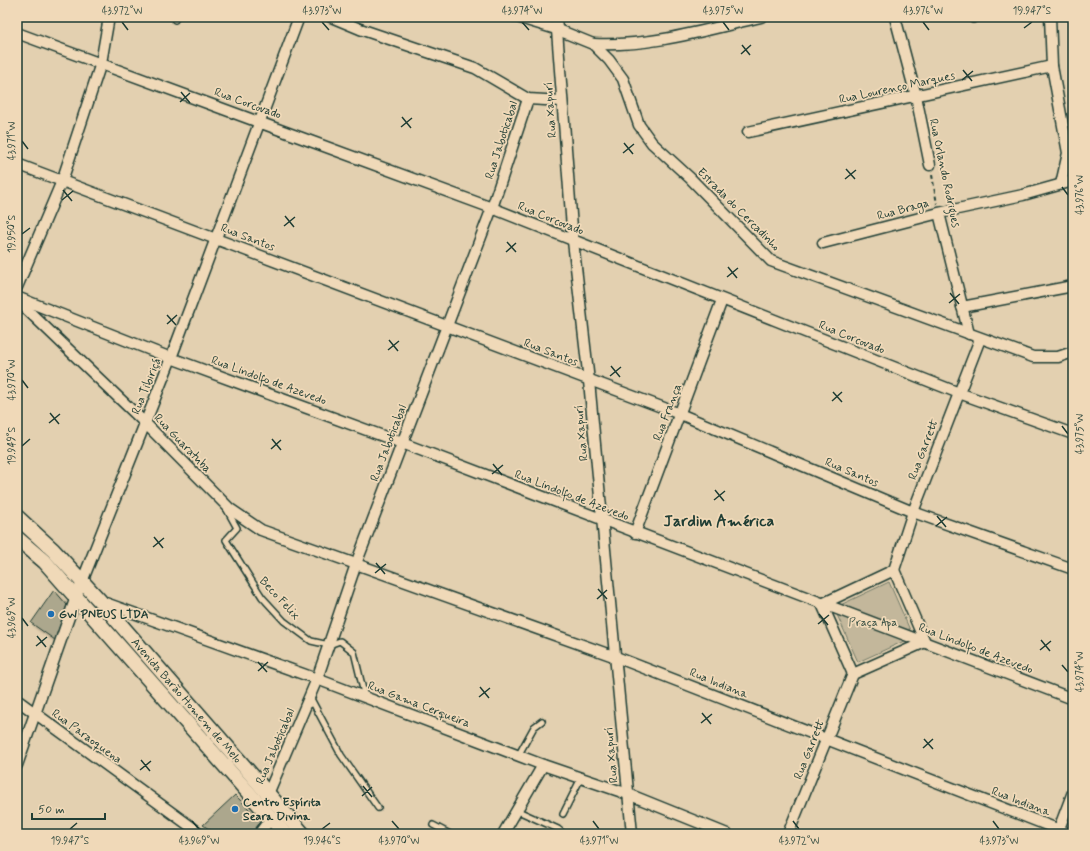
<svg xmlns="http://www.w3.org/2000/svg" width="1090" height="851" viewBox="0 0 1090 851" font-family="Mynerve,sans-serif">
	<defs>
		<filter id="shadow"><feDropShadow dx="3.5" dy="3.5" stdDeviation="1" flood-color="#0004"/></filter>
	</defs>
	<rect width="100%" height="100%" fill="#e3d0b0"/>
	<filter id="ink" filterUnits="userSpaceOnUse"><feTurbulence type="fractalNoise" baseFrequency=".025" numOctaves="2"/><feDisplacementMap in="SourceGraphic" scale="8" xChannelSelector="R" yChannelSelector="G"/><feConvolveMatrix kernelMatrix="1 2 1 2 8 2 1 2 1" color-interpolation-filters="sRGB"/></filter>
	<g filter="url(#ink)">
		<path fill="#c3b79b" stroke="#717a68" d="M889,582L913,637L858,662L834,608Z"/>
		<g fill="#aca78d" stroke="#1f3d34" filter="url(#shadow)">
			<path d="M54,590L67,605L55,640L31,623Z"/>
			<path d="M235,795L262,822L253,834H216L203,825Z"/>
		</g>
		<g fill="none" stroke-linecap="round" stroke-linejoin="round">
			<defs>
				<g id="service">
					<path d="M973,17V20"/>
					<path d="M175,20L176,17"/>
					<path d="M227,510L237,528L226,540L262,597L284,621L311,641L329,645L340,641L354,652L365,698"/>
					<path d="M310,697L341,755L378,808"/>
					<path d="M518,756L534,727L542,721"/>
					<path d="M516,810L558,829L564,834"/>
					<path d="M563,814L581,778"/>
					<path d="M433,825L450,834"/>
				</g>
				<g id="minor">
					<path d="M331,17L360,29L475,68L528,99L562,101"/>
					<path d="M517,17L556,29L593,44L609,60L623,79L639,125L652,143L690,178L771,261L1033,357H1058L1073,352"/>
					<path d="M556,17L573,241L589,381L632,834"/>
					<path d="M895,17L916,96L930,165"/>
					<path d="M1050,17L1052,66L1068,153L1061,184"/>
					<path d="M17,33L492,208L959,393L1073,434"/>
					<path d="M593,44C651,47 705,30 761,17"/>
					<path d="M748,132L1052,66"/>
					<path d="M17,164L680,414L913,512L1073,569"/>
					<path d="M939,213L969,334"/>
					<path d="M823,243L939,213L1023,195L1073,181"/>
					<path d="M17,287L62,181L101,63L109,17"/>
					<path d="M19,298L171,358L402,443L1073,699"/>
					<path d="M17,300L145,423L230,509L261,530L616,657L1070,834"/>
					<path d="M962,307L1073,286"/>
					<path d="M635,533L722,300"/>
					<path d="M894,570L925,642L853,674L822,604Z"/>
					<path d="M894,570L913,512L980,339"/>
					<path d="M100,601L317,679L543,765L628,794L727,834"/>
					<path d="M17,700L201,834"/>
					<path d="M17,765L76,597L171,358L299,17"/>
					<path d="M268,794L317,679L356,564L492,208L528,99"/>
					<path d="M259,834L271,818"/>
					<path d="M503,834L543,765"/>
					<path d="M788,834L853,674"/>
					<path d="M1057,834L1073,792"/>
				</g>
				<g id="secondary">
					<path id="s1" d="M17,517L53,550L100,601L303,834"/>
					<path d="M17,538L45,562L285,834"/>
				</g>
			</defs>
			<use href="#service" stroke="#1f3d34" stroke-width="8"/>
			<use href="#minor" stroke="#1f3d34" stroke-width="13"/>
			<use href="#secondary" stroke="#1f3d34" stroke-width="17"/>
			<path stroke="#1f3d34" stroke-width="2" stroke-dasharray="4 3" stroke-linecap="butt" d="M932,175L937,204"/>
			<use href="#service" stroke="#f0d9b8" stroke-width="5"/>
			<use href="#minor" stroke="#f0d9b8" stroke-width="10"/>
			<use href="#secondary" stroke="#f0d9b8" stroke-width="14"/>
		</g>
	</g>
	<path fill="none" stroke="#1f3d34" stroke-width="1.5" d="M122,22L128,30M322,22L329,30M522,22L529,30M723,22L729,30M923,22L929,30M1024,28L1032,22M742,45L750,55M741,54L751,45M963,70L972,81M962,80L973,71M181,92L190,103M180,102L190,93M402,117L411,128M401,127L412,118M22,141L28,149M624,143L633,154M623,153L634,144M846,169L855,179M845,179L856,170M1062,187L1068,195M63,190L72,201M62,200L73,191M285,216L294,227M284,226L295,217M22,234L30,228M507,242L516,252M506,252L516,243M728,267L737,278M727,277L738,268M950,293L959,304M949,303L960,294M167,315L176,325M167,324L177,315M389,340L398,351M388,350L399,341M611,366L620,377M610,376L621,367M22,380L28,388M833,392L842,402M832,401L842,392M50,413L59,424M49,423L60,414M1062,426L1068,434M272,439L281,450M22,446L30,439M271,449L281,440M493,464L502,475M492,474L503,465M715,490L724,501M714,500L725,491M937,516L946,527M936,526L947,517M154,537L163,548M153,547L164,538M376,563L385,574M375,573L386,564M598,589L607,599M597,599L607,590M819,614L828,625M22,618L28,626M818,624L829,615M37,636L46,647M1041,640L1050,651M36,646L47,637M1040,650L1051,641M258,662L267,672M1062,665L1068,672M258,671L268,662M480,687L489,698M479,697L490,688M702,713L711,724M701,723L712,714M924,739L933,749M923,748L933,739M141,760L150,771M140,770L151,761M363,786L372,797M362,796L372,787M192,821L199,829M392,821L399,829M593,821L599,829M793,821L799,829M993,821L999,829M70,829L77,823M322,829L330,823"/>
	<g fill="#1f6fb2" stroke="#f0d9b8" stroke-width="1.5">
		<circle cx="51" cy="614" r="4"/>
		<circle cx="235" cy="809" r="4"/>
	</g>
	<g text-anchor="middle" stroke-width="3.5" stroke-linejoin="round" paint-order="stroke">
		<g font-size="12" fill="#1f3d34" stroke="#f0d9b8">
			<text transform="translate(897 87) rotate(-12)" y="4">Rua Lourenço Marques</text>
			<text transform="translate(248 103) rotate(20)" y="4">Rua Corcovado</text>
			<text transform="translate(550 110) rotate(-94)" y="4">Rua Xapurí</text>
			<text transform="translate(501 140) rotate(-72)" y="4">Rua Jaboticabal</text>
			<text transform="translate(945 173) rotate(78)" y="4">Rua Orlando Rodrigues</text>
			<text transform="translate(739 209) rotate(45)" y="4">Estrada do Cercadinho</text>
			<text transform="translate(903 209) rotate(-15)" y="4">Rua Braga</text>
			<text transform="translate(551 218) rotate(22)" y="4">Rua Corcovado</text>
			<text transform="translate(248 237) rotate(21)" y="4">Rua Santos</text>
			<text transform="translate(852 337) rotate(22)" y="4">Rua Corcovado</text>
			<text transform="translate(551 352) rotate(21)" y="4">Rua Santos</text>
			<text transform="translate(269 380) rotate(20)" y="4">Rua Lindolfo de Azevedo</text>
			<text transform="translate(146 386) rotate(-68)" y="4">Rua Tibiriçá</text>
			<text transform="translate(667 412) rotate(-69)" y="4">Rua França</text>
			<text transform="translate(581 433) rotate(-95)" y="4">Rua Xapurí</text>
			<text transform="translate(183 443) rotate(46)" y="4">Rua Guaratuba</text>
			<text transform="translate(388 443) rotate(-69)" y="4">Rua Jaboticabal</text>
			<text transform="translate(923 449) rotate(-69)" y="4">Rua Garrett</text>
			<text transform="translate(852 472) rotate(23)" y="4">Rua Santos</text>
			<text transform="translate(572 495) rotate(21)" y="4">Rua Lindolfo de Azevedo</text>
			<text transform="translate(280 598) rotate(47)" y="4">Beco Felix</text>
			<text transform="translate(976 648) rotate(21)" y="4">Rua Lindolfo de Azevedo</text>
			<text transform="translate(719 683) rotate(22)" y="4">Rua Indiana</text>
			<text dy="4" stroke="none"><textPath href="#s1" startOffset="250">Avenida Barão Homem de Melo</textPath></text>
			<text transform="translate(419 704) rotate(21)" y="4">Rua Gama Cerqueira</text>
			<text transform="translate(87 736) rotate(36)" y="4">Rua Paraoquena</text>
			<text transform="translate(275 746) rotate(-67)" y="4">Rua Jaboticabal</text>
			<text transform="translate(809 749) rotate(-68)" y="4">Rua Garrett</text>
			<text transform="translate(611 755) rotate(-95)" y="4">Rua Xapurí</text>
			<text transform="translate(1021 801) rotate(21)" y="4">Rua Indiana</text>
		</g>
		<g font-size="12" font-weight="bold" fill="#1f3d34" stroke="#f0d9b8" text-anchor="start">
			<text x="59" y="618">GW PNEUS LTDA</text>
			<text x="243" y="806">Centro Espírita<tspan x="243" dy="14">Seara Divina</tspan></text>
		</g>
		<g font-size="12" fill="#2f493e" stroke="#f0d9b8">
			<text x="873" y="626">Praça Apa</text>
		</g>
		<g font-size="16" font-weight="bold" fill="#1f3d34" stroke="#f0d9b8">
			<text x="719" y="526">Jardim América</text>
		</g>
	</g>
	<rect width="1090" height="851" fill="none" stroke="#f0d9b8" stroke-width="44"/>
	<path d="M32 813v6h73v-6" fill="none" stroke="#1f3d34" stroke-width="2"/>
	<text x="38" y="813" font-size="12" fill="#1f3d34" stroke="#f0d9b8" stroke-width="3" paint-order="stroke">50 m</text>
	<rect x="22" y="22" width="1046" height="807" fill="none" stroke="#1f3d34" stroke-width="1.5"/>
	<g font-size="10" text-anchor="middle" fill="#1f3d34">
		<text x="122" y="14">43.972°W</text>
		<text x="322" y="14">43.973°W</text>
		<text x="522" y="14">43.974°W</text>
		<text x="723" y="14">43.975°W</text>
		<text x="923" y="14">43.976°W</text>
		<text x="1032" y="14">19.947°S</text>
		<text transform="translate(11 141) rotate(-90)" y="4">43.971°W</text>
		<text transform="translate(1079 195) rotate(-90)" y="4">43.976°W</text>
		<text transform="translate(11 234) rotate(-90)" y="4">19.950°S</text>
		<text transform="translate(11 380) rotate(-90)" y="4">43.970°W</text>
		<text transform="translate(1079 434) rotate(-90)" y="4">43.975°W</text>
		<text transform="translate(11 446) rotate(-90)" y="4">19.949°S</text>
		<text transform="translate(11 618) rotate(-90)" y="4">43.969°W</text>
		<text transform="translate(1079 672) rotate(-90)" y="4">43.974°W</text>
		<text x="70" y="844">19.947°S</text>
		<text x="199" y="844">43.969°W</text>
		<text x="322" y="844">19.946°S</text>
		<text x="399" y="844">43.970°W</text>
		<text x="599" y="844">43.971°W</text>
		<text x="799" y="844">43.972°W</text>
		<text x="999" y="844">43.973°W</text>
	</g>
</svg>
